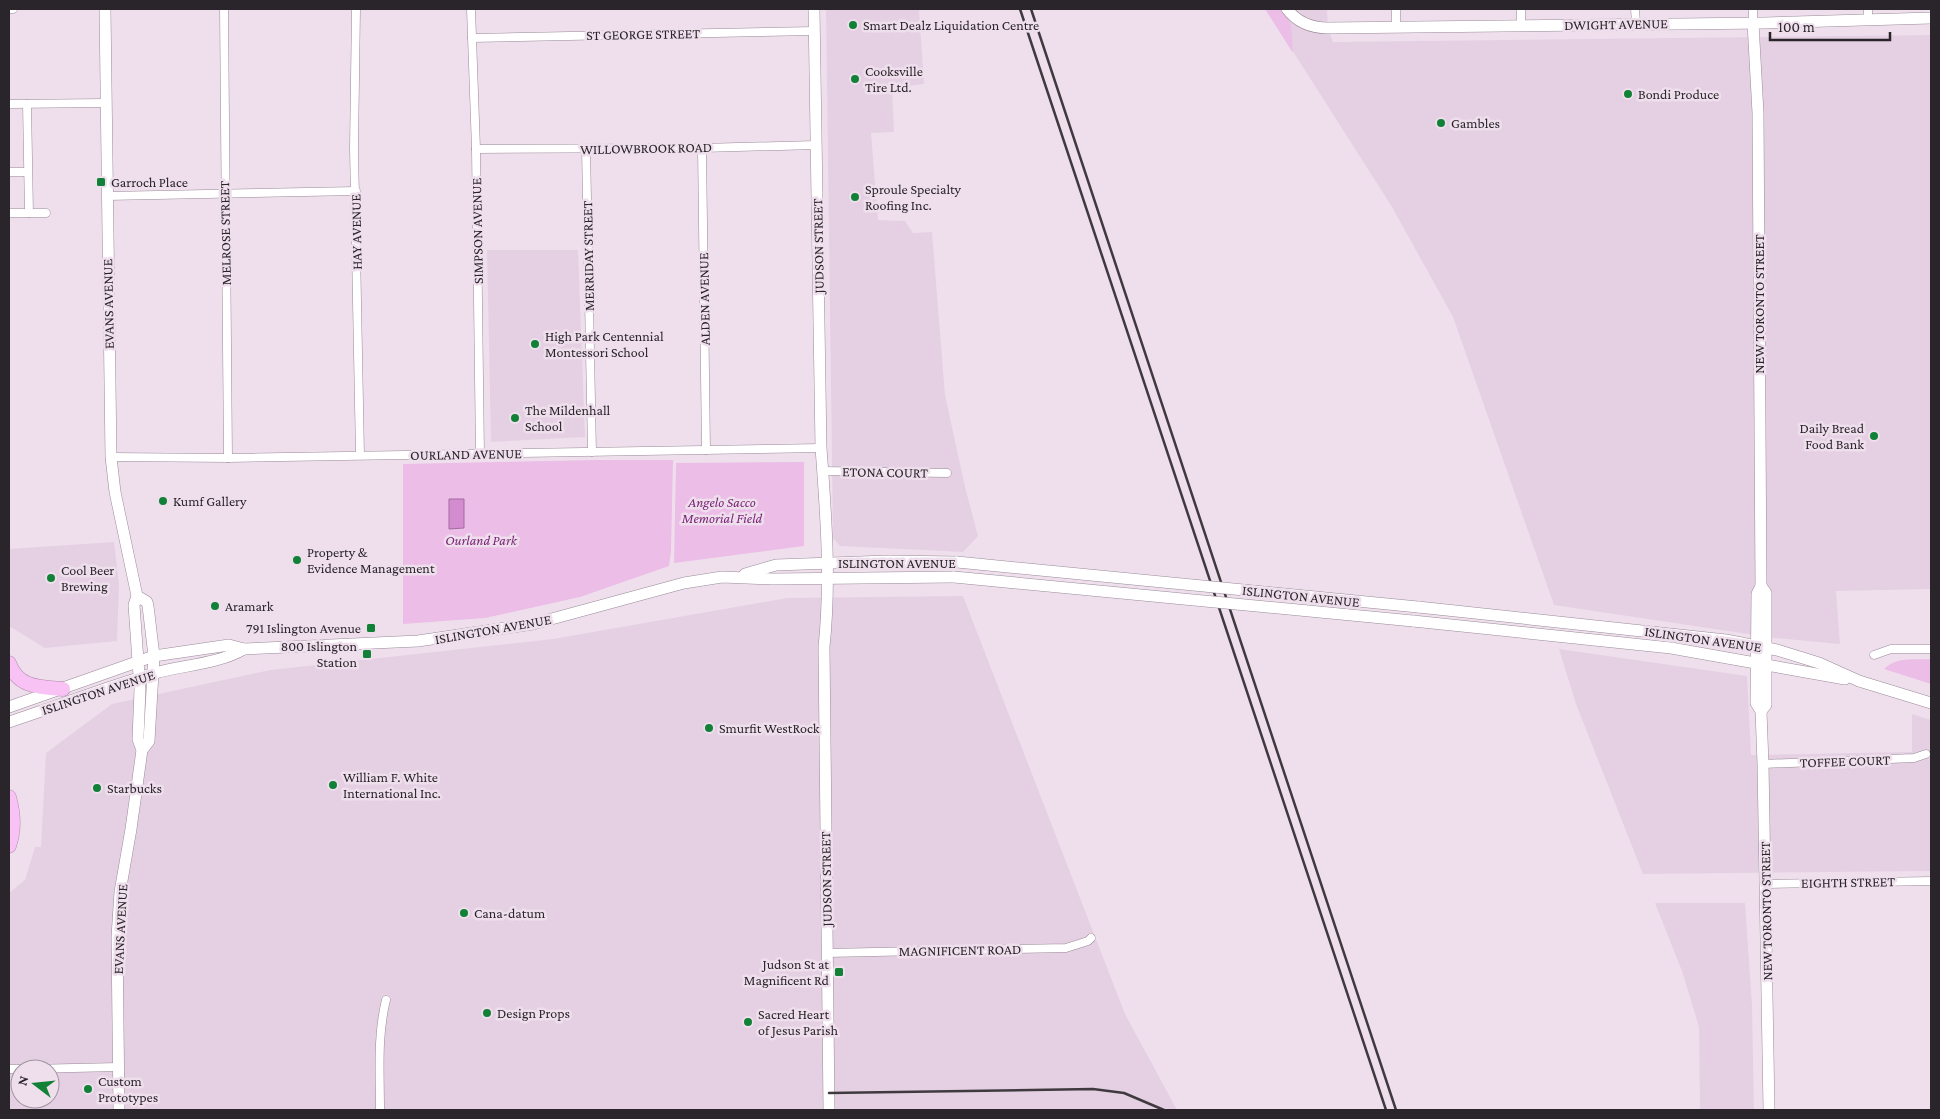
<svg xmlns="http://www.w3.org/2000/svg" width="1940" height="1119" viewBox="0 0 1940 1119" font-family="'Crimson Pro',serif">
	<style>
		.built { fill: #e4d0e2; fill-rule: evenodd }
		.green { fill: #ebbde7 }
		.water { fill: #d48cd0; stroke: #a16d9e }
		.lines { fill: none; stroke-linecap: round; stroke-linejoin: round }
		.street-casing { stroke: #998b98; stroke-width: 9 }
		.secondary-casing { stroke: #998b98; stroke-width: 12 }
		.highway-casing { stroke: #b08bad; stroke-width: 15 }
		.street { stroke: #fff; stroke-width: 8 }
		.secondary { stroke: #fff; stroke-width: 11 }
		.highway { stroke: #f8c2f4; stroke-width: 14 }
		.rail { stroke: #403a40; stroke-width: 2.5 }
		.secondary-bridge-casing { stroke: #998b98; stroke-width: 12; stroke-linecap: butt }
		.secondary-bridge { stroke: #fff; stroke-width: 11 }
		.poi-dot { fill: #128138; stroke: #efdfed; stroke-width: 2 }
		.labels { text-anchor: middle; stroke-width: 5; stroke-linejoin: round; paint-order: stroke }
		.street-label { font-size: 14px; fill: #2a252a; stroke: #efdfed }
		.poi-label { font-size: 14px; fill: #2a252a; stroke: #efdfed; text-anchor: start }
		.park-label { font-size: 14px; font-style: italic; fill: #792477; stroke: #efdfed }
	</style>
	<rect width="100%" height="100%" fill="#efdfed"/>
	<g class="built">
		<polygon points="826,9 919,9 924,84 892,88 894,132 871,133 878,220 905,221 913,233 932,232 945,395 965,487 978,536 963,552 840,546 833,538"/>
		<polygon points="1266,9 1327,9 1328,28 1333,42 1931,35 1931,589 1836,591 1840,644 1775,638 1554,605 1453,317 1392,207"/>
		<polygon points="487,250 578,250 585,437 491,442"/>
		<polygon points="114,542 119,585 117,641 45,648 9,626 9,549"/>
		<path d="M963 596 1125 1014 1177 1110H9V893L25 880 35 847H41L46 753 112 704 270 670 553 639 787 598ZM20 1069H50V1099H20Z"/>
		<polygon points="1559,649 1747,676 1751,755 1912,752 1912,714 1931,720 1931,871 1643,874 1576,704"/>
		<polygon points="1655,903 1745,903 1752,1005 1754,1110 1700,1110 1699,1027 1682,971"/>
	</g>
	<g class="green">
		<polygon points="1265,9 1280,9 1291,24 1293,53"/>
		<polygon points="596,460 673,460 671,551 669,566 580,597 485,618 403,624 403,464"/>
		<polygon points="804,462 804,546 674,563 676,463"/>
		<path d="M1931 659V684L1884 669C1897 656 1914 660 1931 659Z"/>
	</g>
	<polygon class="water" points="449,499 464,499 464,528 449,529"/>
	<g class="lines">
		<g class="street-casing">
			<g id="street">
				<polyline points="9,9 13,9"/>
				<polyline points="224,9 228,458"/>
				<polyline points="356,9 354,148 360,455"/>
				<polyline points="471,9 476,149 480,454"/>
				<polyline points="1396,9 1396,27"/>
				<polyline points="1635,9 1636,23"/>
				<polyline points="1753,9 1753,23"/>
				<polyline points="1868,9 1868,19"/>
				<polyline points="1521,25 1521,9"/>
				<polyline points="472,38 814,31"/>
				<polyline points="9,104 106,103"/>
				<polyline points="27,104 29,213"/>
				<polyline points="702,148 706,450"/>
				<polyline points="476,149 702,148 816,145"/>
				<polyline points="586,149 592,452"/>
				<polyline points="9,172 27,172"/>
				<polyline points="107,196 356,191"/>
				<polyline points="9,213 46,213"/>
				<polyline points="111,457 228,458 821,448"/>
				<polyline points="822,471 947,473"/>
				<polyline points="1874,655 1891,649 1931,649"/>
				<polyline points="1763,764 1914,758 1926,754"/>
				<polyline points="1765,884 1931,881"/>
				<polyline points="827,953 1066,948 1088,941 1091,938"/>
				<polyline points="9,1069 20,1069"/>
				<polyline points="29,1069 118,1067"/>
				<path d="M380 1110C380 1073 377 1036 386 1000"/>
			</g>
		</g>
		<g class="secondary-casing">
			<g id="secondary">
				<polyline points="105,9 111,457 115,492 137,596 134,605 140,689 138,739 142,750 131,829 120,892 117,937 119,1110"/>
				<path d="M814 9 821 448C826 514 831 581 824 647L829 1110"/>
				<path d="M1287 9C1297 22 1311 28 1328 28L1765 23 1931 18"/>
				<polyline points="1753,23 1758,113 1761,586 1757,594 1756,703 1761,711 1763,764 1769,1110"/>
				<polyline points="745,574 776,565 888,561 957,562"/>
				<polyline points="137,596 147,602 148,606 154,656 149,741 142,750"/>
				<polyline points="1418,607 1726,640 1777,650 1819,663 1859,681 1931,703"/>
				<polyline points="1413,621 1671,648 1845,679"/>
				<polyline points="9,707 154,656 229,645 244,649 418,641 533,624 684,583 722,577 773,579 954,577"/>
				<polyline points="1761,711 1766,705 1766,593 1761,586"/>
				<path d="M9 722C58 706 106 687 155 673 184 665 218 664 244 649"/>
			</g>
		</g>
		<g class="highway-casing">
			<g id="highway">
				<path d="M9 663C18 688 40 687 63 689"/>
				<path d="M9 797C14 814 15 829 9 846"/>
			</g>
		</g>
		<use href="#street" class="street"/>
		<use href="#secondary" class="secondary"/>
		<use href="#highway" class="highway"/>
		<g class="rail">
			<polyline points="1020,9 1386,1110"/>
			<polyline points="1031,9 1396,1110"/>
			<polyline points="829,1093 1093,1089 1124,1093 1164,1110"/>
		</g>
		<g class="secondary-bridge-casing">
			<g id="secondary-bridge">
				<polyline points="957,562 1418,607"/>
				<polyline points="954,577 1413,621"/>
			</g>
		</g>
		<use href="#secondary-bridge" class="secondary-bridge"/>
	</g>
	<g class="poi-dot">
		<circle cx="853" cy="25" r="5"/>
		<circle cx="855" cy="79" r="5"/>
		<circle cx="1628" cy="94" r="5"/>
		<circle cx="1441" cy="123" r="5"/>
		<rect x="96" y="177" width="10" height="10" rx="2.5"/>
		<circle cx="855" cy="197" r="5"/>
		<circle cx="535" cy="344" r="5"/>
		<circle cx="515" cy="418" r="5"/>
		<circle cx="1874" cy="436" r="5"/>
		<circle cx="163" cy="501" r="5"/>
		<circle cx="297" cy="560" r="5"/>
		<circle cx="51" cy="578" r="5"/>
		<circle cx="215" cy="606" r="5"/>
		<rect x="366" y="623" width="10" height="10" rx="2.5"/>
		<rect x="362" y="649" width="10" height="10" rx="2.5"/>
		<circle cx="709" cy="728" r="5"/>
		<circle cx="333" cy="785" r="5"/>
		<circle cx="97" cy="788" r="5"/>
		<circle cx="464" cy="913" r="5"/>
		<rect x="834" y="967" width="10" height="10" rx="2.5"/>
		<circle cx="487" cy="1013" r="5"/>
		<circle cx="748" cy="1022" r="5"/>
		<circle cx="88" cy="1089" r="5"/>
	</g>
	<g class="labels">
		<g class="street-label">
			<text transform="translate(1616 24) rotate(-1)" y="5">DWIGHT AVENUE</text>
			<text transform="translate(643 34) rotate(-1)" y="5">ST GEORGE STREET</text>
			<text transform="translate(646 148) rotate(-1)" y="5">WILLOWBROOK ROAD</text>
			<text transform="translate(477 231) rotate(-91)" y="5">SIMPSON AVENUE</text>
			<text transform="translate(356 232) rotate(-91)" y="5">HAY AVENUE</text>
			<text transform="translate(225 233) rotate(-91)" y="5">MELROSE STREET</text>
			<text transform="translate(818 246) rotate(-91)" y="5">JUDSON STREET</text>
			<text transform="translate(588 256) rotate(-91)" y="5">MERRIDAY STREET</text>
			<text transform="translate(704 299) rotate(-91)" y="5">ALDEN AVENUE</text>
			<text transform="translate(108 304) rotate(-91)" y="5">EVANS AVENUE</text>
			<text transform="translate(1759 304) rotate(-90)" y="5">NEW TORONTO STREET</text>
			<text transform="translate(466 454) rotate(-1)" y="5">OURLAND AVENUE</text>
			<text transform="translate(885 472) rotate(1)" y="5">ETONA COURT</text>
			<text x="897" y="568">ISLINGTON AVENUE</text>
			<text transform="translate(1301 596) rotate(6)" y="5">ISLINGTON AVENUE</text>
			<text transform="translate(493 629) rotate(-10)" y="5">ISLINGTON AVENUE</text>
			<text transform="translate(1703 639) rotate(8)" y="5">ISLINGTON AVENUE</text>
			<text transform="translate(98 692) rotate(-18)" y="5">ISLINGTON AVENUE</text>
			<text transform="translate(1845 761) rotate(-2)" y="5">TOFFEE COURT</text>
			<text transform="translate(826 879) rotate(-91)" y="5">JUDSON STREET</text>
			<text transform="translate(1848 882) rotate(-1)" y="5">EIGHTH STREET</text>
			<text transform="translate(1766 911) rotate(-91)" y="5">NEW TORONTO STREET</text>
			<text transform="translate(120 929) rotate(-87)" y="5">EVANS AVENUE</text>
			<text transform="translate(960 950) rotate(-1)" y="5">MAGNIFICENT ROAD</text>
		</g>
		<g class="poi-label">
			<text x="863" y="30">Smart Dealz Liquidation Centre</text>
			<text x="865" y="76">Cooksville<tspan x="865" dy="16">Tire Ltd.</tspan></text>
			<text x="1638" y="99">Bondi Produce</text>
			<text x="1451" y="128">Gambles</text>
			<text x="111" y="187">Garroch Place</text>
			<text x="865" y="194">Sproule Specialty<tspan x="865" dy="16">Roofing Inc.</tspan></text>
			<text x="545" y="341">High Park Centennial<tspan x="545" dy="16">Montessori School</tspan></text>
			<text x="525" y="415">The Mildenhall<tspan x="525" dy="16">School</tspan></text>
			<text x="1864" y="433" text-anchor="end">Daily Bread<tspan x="1864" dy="16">Food Bank</tspan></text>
			<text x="173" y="506">Kumf Gallery</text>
			<text x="307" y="557">Property &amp;<tspan x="307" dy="16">Evidence Management</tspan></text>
			<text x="61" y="575">Cool Beer<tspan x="61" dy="16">Brewing</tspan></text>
			<text x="225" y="611">Aramark</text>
			<text x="361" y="633" text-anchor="end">791 Islington Avenue</text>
			<text x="357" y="651" text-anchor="end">800 Islington<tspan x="357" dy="16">Station</tspan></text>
			<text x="719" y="733">Smurfit WestRock</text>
			<text x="343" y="782">William F. White<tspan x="343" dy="16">International Inc.</tspan></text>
			<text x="107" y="793">Starbucks</text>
			<text x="474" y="918">Cana-datum</text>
			<text x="829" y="969" text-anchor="end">Judson St at<tspan x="829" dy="16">Magnificent Rd</tspan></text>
			<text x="497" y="1018">Design Props</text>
			<text x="758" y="1019">Sacred Heart<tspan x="758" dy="16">of Jesus Parish</tspan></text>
			<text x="98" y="1086">Custom<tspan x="98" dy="16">Prototypes</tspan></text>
		</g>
		<g class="park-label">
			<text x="722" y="507">Angelo Sacco<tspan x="722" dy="16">Memorial Field</tspan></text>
			<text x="481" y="545">Ourland Park</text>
		</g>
	</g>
	<rect width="1940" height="1119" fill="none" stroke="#2a252a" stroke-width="20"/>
	<g transform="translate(35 1084) rotate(286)"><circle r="24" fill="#efdfed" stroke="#a0959f"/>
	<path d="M0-4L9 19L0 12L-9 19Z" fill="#128138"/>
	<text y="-8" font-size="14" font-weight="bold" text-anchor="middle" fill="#2a252a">N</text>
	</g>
	<path d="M1770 32v8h120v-8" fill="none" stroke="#2a252a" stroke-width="2.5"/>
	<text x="1778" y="32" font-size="15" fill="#2a252a" stroke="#efdfed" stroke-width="4" paint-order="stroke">100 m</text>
</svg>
